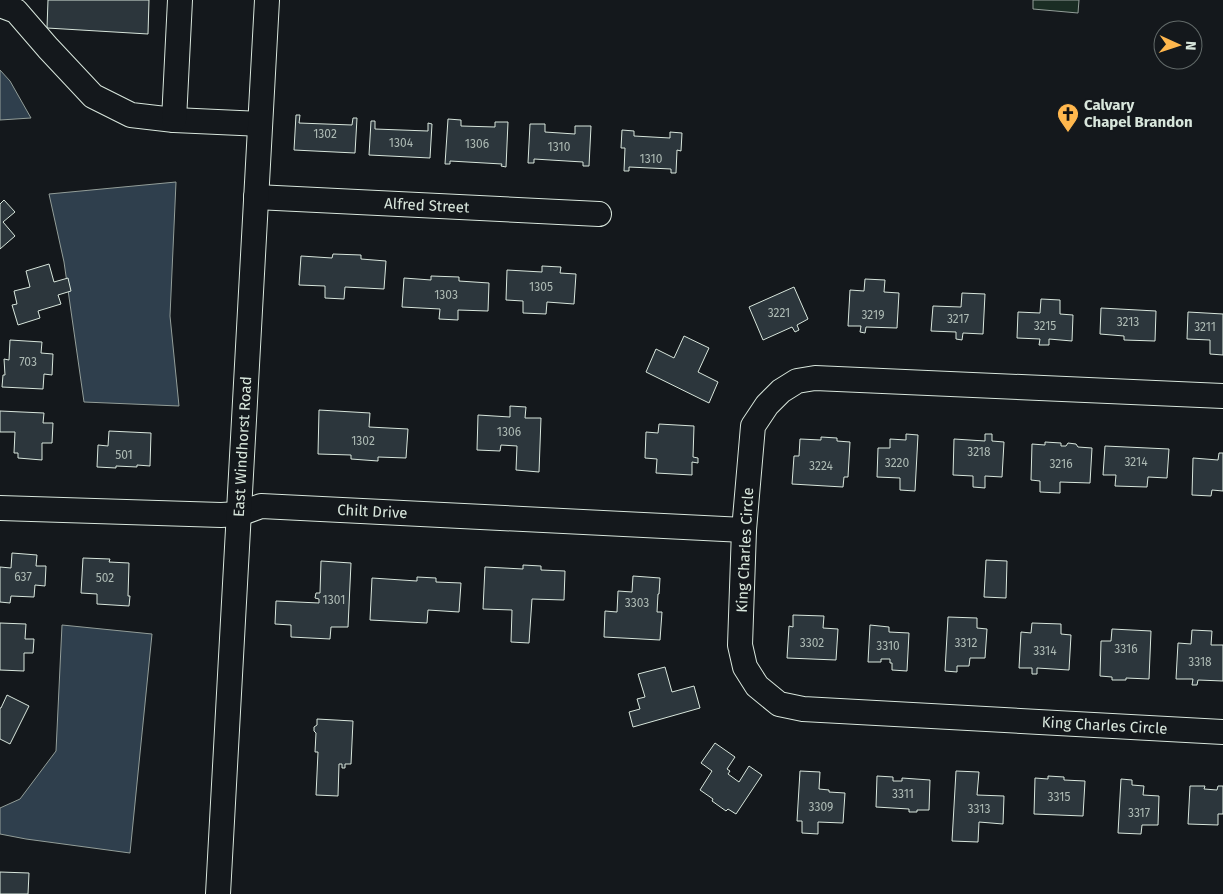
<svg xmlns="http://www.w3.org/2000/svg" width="1223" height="894" viewBox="0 0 1223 894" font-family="'Fira Sans',sans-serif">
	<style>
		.green { fill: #1a2d24; stroke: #939e99 }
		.water { fill: #2f3f4d; stroke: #939e99 }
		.building { fill: #2c363c; stroke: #d8e6dc }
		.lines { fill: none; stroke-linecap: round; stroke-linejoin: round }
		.minor-casing { stroke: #d8e6dc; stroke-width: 26 }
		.minor { stroke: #14181c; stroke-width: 24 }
		.labels { text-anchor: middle; stroke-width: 4; stroke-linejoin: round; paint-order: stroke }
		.number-label { font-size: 12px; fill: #adbab4 }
		.poi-label { font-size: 15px; font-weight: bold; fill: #d8e6dc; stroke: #14181c; text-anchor: start }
		.street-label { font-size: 15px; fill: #d8e6dc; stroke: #14181c }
	</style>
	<rect width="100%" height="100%" fill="#14181c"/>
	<polygon class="green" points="1033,0 1079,0 1078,13 1033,9"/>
	<g class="water">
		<polygon points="0,70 10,81 31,118 0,120"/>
		<polygon points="176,182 170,316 179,406 84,402 64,262 49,194"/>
		<polygon points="62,625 152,634 130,853 26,839 0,834 0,808 20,799 56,751"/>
	</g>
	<g class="building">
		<polygon points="48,0 149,0 148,34 47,28"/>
		<polygon points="296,115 300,115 299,123 352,125 353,118 357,118 355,153 294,150"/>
		<polygon points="448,119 461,120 461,126 495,127 495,122 508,122 506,167 501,166 502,164 450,161 450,164 445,164"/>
		<polygon points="371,121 375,121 375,129 428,131 428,123 432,124 430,158 369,155"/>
		<polygon points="530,124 545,124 545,132 575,134 575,126 591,126 589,166 583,166 583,162 534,159 534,163 528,163"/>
		<polygon points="622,130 634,131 634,136 670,138 670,132 682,133 681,151 677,150 676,173 671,173 671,169 629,167 629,171 624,171 625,148 621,148"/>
		<polygon points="4,200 15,212 3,222 15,236 0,249 0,204"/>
		<polygon points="333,254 361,255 361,259 386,261 384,289 345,287 344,299 325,298 325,286 299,285 301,256 332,258"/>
		<polygon points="49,264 54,282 68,278 71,291 58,295 61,304 38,311 40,318 18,325 12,305 17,304 14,291 30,287 26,271"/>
		<polygon points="542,266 561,267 560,273 576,274 574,304 547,302 546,314 523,313 523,301 506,300 507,270 542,272"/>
		<polygon points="431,276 459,277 459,281 489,283 488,311 458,310 458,320 439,319 440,309 402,307 404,278 431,280"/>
		<polygon points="865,279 885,280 884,292 899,293 897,328 866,327 865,333 860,332 861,326 848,326 850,290 864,291"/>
		<polygon points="794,287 808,319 797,325 799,330 795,332 792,327 763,340 749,307"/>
		<polygon points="962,293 985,294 983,334 963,333 962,340 956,339 956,332 931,331 933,306 961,307"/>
		<polygon points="1041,299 1060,300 1060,314 1073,315 1072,341 1049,339 1049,345 1039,345 1040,339 1017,338 1018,312 1040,313"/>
		<polygon points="1101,308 1156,311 1155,341 1124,340 1124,336 1100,334"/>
		<polygon points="1188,312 1223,314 1223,355 1210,354 1210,340 1187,339"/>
		<polygon points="684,336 709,348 698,372 718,382 709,403 646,372 656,349 674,358"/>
		<polygon points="10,340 42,342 41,353 53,354 52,375 44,374 43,389 2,387 3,375 5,375 4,359 9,360"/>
		<polygon points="510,406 526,407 525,418 541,418 539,472 516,470 517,446 501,445 500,451 477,450 478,415 510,417"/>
		<polygon points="319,410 370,413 369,427 408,429 406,458 378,457 378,461 351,459 351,455 318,454"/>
		<polygon points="0,411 44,413 43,423 53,423 52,443 42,443 42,460 18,458 18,453 14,453 15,432 0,432"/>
		<polygon points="659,424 694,426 693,457 698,458 698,463 692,462 692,475 656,473 657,459 645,458 646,432 658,433"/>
		<polygon points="109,431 151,433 150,466 137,465 137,467 116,466 116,468 97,467 98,445 108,446"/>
		<polygon points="906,434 918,435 915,491 900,490 900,478 877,477 878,448 890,448 890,439 906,440"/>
		<polygon points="985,434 992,434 992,441 1004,442 1002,477 985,476 985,488 973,487 973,476 953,475 954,439 985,441"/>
		<polygon points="821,437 837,438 837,441 850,442 848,477 844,477 843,487 792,484 794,456 799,456 800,439 821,440"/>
		<polygon points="1045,442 1061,443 1061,446 1066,446 1068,443 1076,444 1078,447 1092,448 1090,483 1060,482 1060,493 1040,492 1040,481 1031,480 1032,444 1045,445"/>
		<polygon points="1105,446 1169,449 1167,478 1148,477 1147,487 1115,486 1116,475 1103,475"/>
		<polygon points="1219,453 1223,453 1223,491 1212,490 1211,496 1192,495 1193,458 1218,460"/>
		<polygon points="12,553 37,555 36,566 46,566 45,586 35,585 34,597 11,596 10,603 0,602 0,567 11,568"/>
		<polygon points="83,558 110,559 109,562 129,563 128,596 130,596 129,606 97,604 97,594 81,593"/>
		<polygon points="986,560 1007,561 1006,598 984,597"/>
		<polygon points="321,561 351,563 348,627 331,627 330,639 291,637 291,625 275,624 276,601 319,603 319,599 315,598 316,593 320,593"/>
		<polygon points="523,565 541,566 541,570 565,571 564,600 532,599 529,643 511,642 512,610 483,609 485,567 523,569"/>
		<polygon points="633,576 660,578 659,594 658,594 657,612 662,612 660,640 604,637 605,611 617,612 618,591 632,592"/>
		<polygon points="417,577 436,578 436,582 461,583 459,612 428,610 427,623 370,620 372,578 417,581"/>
		<polygon points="793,615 824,616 823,628 838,629 836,660 787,658 789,626 793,627"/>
		<polygon points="948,617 977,618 977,628 987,629 985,658 970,658 969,666 957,666 957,672 945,671"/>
		<polygon points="0,623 26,624 25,639 34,639 33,653 24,653 24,671 0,670"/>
		<polygon points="1032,623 1061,624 1061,634 1071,635 1069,670 1037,668 1037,674 1032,674 1032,668 1019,668 1021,632 1031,633"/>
		<polygon points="870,625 889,627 889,632 909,633 907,671 892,670 892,663 890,663 890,659 881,659 881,662 868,662"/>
		<polygon points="1112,629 1151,631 1149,679 1126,678 1126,680 1112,680 1112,677 1100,676 1101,641 1111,641"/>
		<polygon points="1192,630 1212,631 1211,645 1223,645 1223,681 1198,680 1197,685 1192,685 1193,679 1176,679 1178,643 1191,644"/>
		<polygon points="665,667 672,692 694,686 700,708 633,727 629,712 640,709 637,699 645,697 638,674"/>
		<polygon points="7,695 29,706 10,744 0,739 0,708 1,708"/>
		<polygon points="317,719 353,721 351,764 345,764 345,768 342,768 342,764 339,764 338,796 316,795 318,752 315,752 316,733 314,731 314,727 317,725"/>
		<polygon points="715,743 735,757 727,769 730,771 728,774 739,782 749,766 762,775 736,814 728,809 726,811 712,801 713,799 700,790 712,771 701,763"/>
		<polygon points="800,771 820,772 819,789 829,790 829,792 845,793 843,823 818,822 818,834 802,833 802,821 797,821"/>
		<polygon points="956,771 979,772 977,795 1004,796 1003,824 979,822 978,842 952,841"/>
		<polygon points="877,776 893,777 893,781 902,781 902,778 930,780 929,810 917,810 917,812 909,812 909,809 876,807"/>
		<polygon points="1048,776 1064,777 1064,780 1085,781 1083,816 1034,814 1035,778 1048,779"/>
		<polygon points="1121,779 1132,780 1132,785 1144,786 1143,795 1159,796 1158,825 1142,825 1141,834 1118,833"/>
		<polygon points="1190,786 1205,786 1204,789 1217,790 1218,786 1223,786 1223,814 1218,814 1218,825 1188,824"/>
		<polygon points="0,872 29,873 28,894 0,894"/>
	</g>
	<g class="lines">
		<g class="minor-casing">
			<g id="minor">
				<polyline points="0,5 16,11 48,48 93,96 131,115 174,120 260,124"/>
				<polyline points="174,120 180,0"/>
				<path id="s1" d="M256 197 599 214"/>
				<path id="s2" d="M1223 396 815 378 797 381 781 391 767 405 753 426 744 530 740 645 745 667 757 686 779 704 803 709 1223 732"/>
				<path id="s3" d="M0 508 221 515 239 514 261 506 744 530"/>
				<path id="s4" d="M218 894 267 0"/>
			</g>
		</g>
		<use href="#minor" class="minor"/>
	</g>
	<defs>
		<g id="church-pin" transform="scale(1.125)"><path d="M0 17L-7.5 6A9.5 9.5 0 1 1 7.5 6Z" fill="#ffb74d" stroke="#14181c"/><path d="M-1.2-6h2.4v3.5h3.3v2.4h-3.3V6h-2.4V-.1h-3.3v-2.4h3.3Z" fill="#111"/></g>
	</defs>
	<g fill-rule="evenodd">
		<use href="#church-pin" x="1068" y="114"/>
	</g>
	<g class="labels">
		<g class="number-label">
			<text x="325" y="138">1302</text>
			<text x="401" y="147">1304</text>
			<text x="477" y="148">1306</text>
			<text x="559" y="151">1310</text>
			<text x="651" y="163">1310</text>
			<text x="541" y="291">1305</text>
			<text x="446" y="299">1303</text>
			<text x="779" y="317">3221</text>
			<text x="873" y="319">3219</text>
			<text x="958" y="323">3217</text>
			<text x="1128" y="326">3213</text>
			<text x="1045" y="330">3215</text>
			<text x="1205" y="331">3211</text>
			<text x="28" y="366">703</text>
			<text x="509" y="436">1306</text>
			<text x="363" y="445">1302</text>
			<text x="979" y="456">3218</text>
			<text x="124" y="459">501</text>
			<text x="1136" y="466">3214</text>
			<text x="897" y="467">3220</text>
			<text x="1061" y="468">3216</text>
			<text x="821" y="470">3224</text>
			<text x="23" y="581">637</text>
			<text x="105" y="582">502</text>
			<text x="334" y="604">1301</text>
			<text x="637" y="607">3303</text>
			<text x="812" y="647">3302</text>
			<text x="966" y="647">3312</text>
			<text x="888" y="650">3310</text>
			<text x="1126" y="653">3316</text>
			<text x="1045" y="655">3314</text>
			<text x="1200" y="666">3318</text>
			<text x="903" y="798">3311</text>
			<text x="1059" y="801">3315</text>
			<text x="821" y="811">3309</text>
			<text x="979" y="813">3313</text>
			<text x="1139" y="817">3317</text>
		</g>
		<g class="poi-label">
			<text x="1084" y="110">Calvary<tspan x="1084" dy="17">Chapel Brandon</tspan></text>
		</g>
		<g class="street-label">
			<text dy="5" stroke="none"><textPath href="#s1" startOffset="171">Alfred Street</textPath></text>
			<text dy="5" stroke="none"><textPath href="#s4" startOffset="448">East Windhorst Road</textPath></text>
			<text dy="5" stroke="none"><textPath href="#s3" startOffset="374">Chilt Drive</textPath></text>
			<text transform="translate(745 550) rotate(-87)" y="5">King Charles Circle</text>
			<text dy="5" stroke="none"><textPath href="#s2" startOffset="1110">King Charles Circle</textPath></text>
		</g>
	</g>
	<g transform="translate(1178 45) rotate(93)"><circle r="24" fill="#14181c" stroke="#626a69"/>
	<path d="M0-4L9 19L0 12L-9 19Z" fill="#ffb74d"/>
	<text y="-8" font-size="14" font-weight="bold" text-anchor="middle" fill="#d8e6dc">N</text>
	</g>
</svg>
